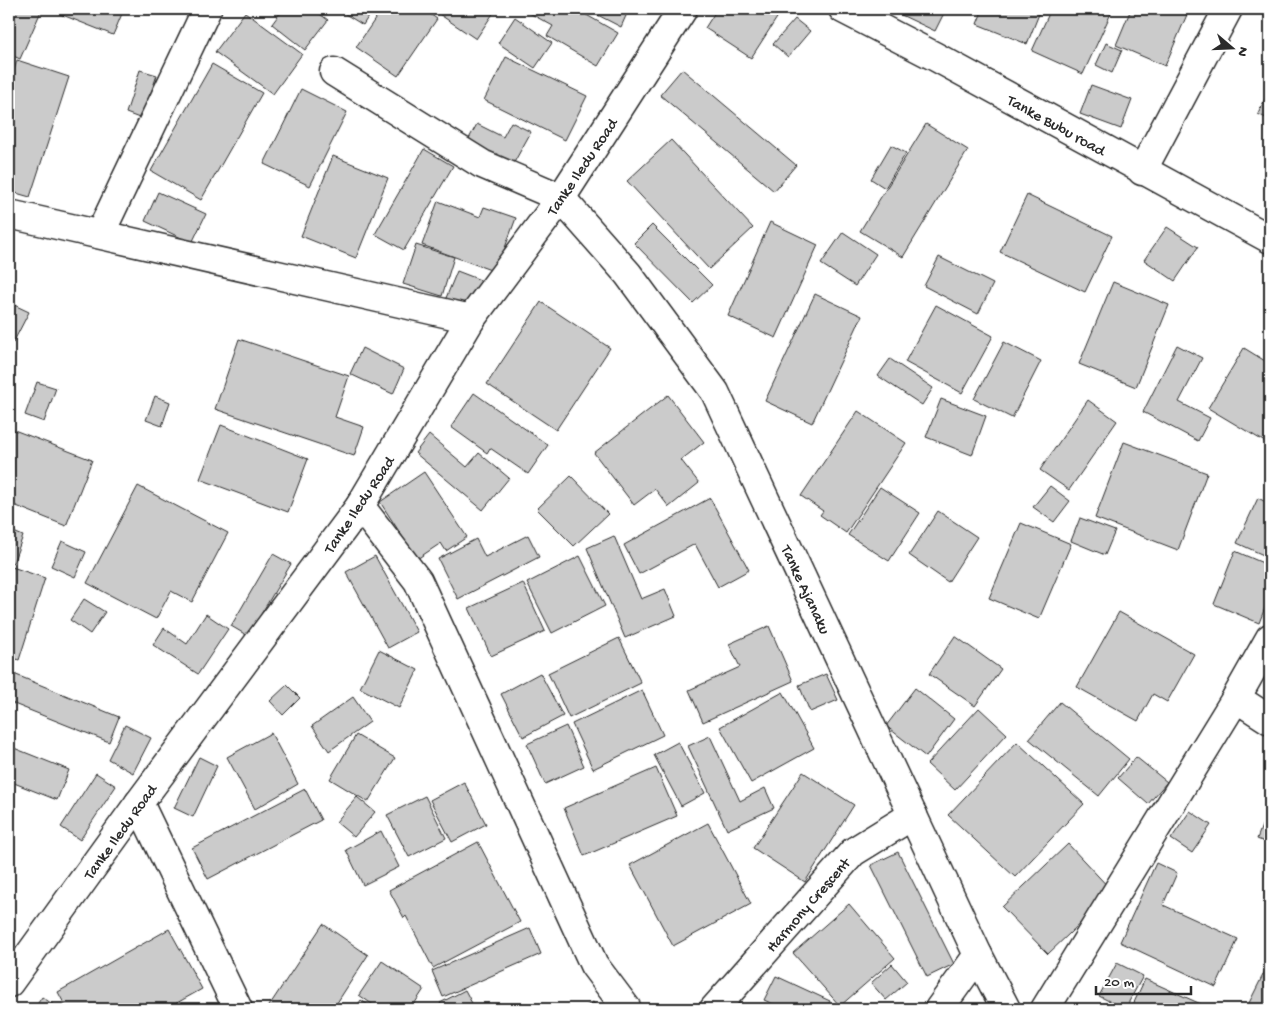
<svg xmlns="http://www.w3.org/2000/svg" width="1279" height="1018" viewBox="0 0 1279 1018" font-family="'Gochi Hand',sans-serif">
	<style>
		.building { fill: #cbcbcb; stroke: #2b2b2b }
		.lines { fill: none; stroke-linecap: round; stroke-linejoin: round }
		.minor-casing { stroke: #2b2b2b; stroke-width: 31 }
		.minor { stroke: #fff; stroke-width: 28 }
		.labels { text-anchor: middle; stroke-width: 4; stroke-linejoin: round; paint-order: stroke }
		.street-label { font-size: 16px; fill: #2b2b2b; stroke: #fff }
	</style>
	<rect width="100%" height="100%" fill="#fff"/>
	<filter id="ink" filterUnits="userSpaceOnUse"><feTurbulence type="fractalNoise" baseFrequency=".02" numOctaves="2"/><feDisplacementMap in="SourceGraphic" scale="10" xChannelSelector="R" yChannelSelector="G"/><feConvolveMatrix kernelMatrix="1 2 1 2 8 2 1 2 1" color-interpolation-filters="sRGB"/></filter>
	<g filter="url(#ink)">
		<g class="building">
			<polygon points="10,9 42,9 20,59 9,54"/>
			<polygon points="62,9 124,9 113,35 60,14"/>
			<polygon points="283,9 313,9 328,20 305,50 272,24"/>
			<polygon points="337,9 373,9 363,25"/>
			<polygon points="382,9 423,9 437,19 398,76 356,47"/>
			<polygon points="442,9 496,9 476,39 439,14"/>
			<polygon points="522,9 576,9 618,33 598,66 547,36 553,26"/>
			<polygon points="586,9 629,9 621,27"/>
			<polygon points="717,9 780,9 782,10 751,58 705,28"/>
			<polygon points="899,9 946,9 935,31 897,13"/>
			<polygon points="983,9 1041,9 1027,44 977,24"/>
			<polygon points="1051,9 1113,9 1083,74 1032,51"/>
			<polygon points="1131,9 1189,10 1165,66 1116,45"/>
			<polygon points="245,12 302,54 273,94 215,52"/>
			<polygon points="515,17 552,43 535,68 498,43"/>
			<polygon points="795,19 810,31 788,57 773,44"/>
			<polygon points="1106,43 1122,50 1112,73 1096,65"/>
			<polygon points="506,57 587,96 565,140 484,100"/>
			<polygon points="17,60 69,77 30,197 9,191 9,87"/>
			<polygon points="212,64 262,93 201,200 151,171"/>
			<polygon points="682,69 796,165 774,191 660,95"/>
			<polygon points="140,70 157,75 142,119 126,113"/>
			<polygon points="1091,85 1132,100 1121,129 1080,114"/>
			<polygon points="1270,88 1270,120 1258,114"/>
			<polygon points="301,89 347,112 310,186 264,164"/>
			<polygon points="511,122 531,132 511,168 466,144 477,124 503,137"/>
			<polygon points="926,124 968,150 903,257 860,231"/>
			<polygon points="671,140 753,228 709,269 627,181"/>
			<polygon points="891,145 906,153 885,188 871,179"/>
			<polygon points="424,149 453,166 404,250 375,234"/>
			<polygon points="333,156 388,178 356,258 301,236"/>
			<polygon points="158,192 206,214 192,243 145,221"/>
			<polygon points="1027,195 1112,236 1085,292 1000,252"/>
			<polygon points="438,201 480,217 484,207 516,218 496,272 422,245"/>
			<polygon points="770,222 818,245 776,338 728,316"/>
			<polygon points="652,225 712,285 693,303 634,243"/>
			<polygon points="1167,227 1198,247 1175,281 1144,260"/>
			<polygon points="843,232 876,254 855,286 821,264"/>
			<polygon points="416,245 454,257 442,296 403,284"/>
			<polygon points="939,257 993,284 978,314 924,286"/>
			<polygon points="457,271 483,281 473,308 446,298"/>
			<polygon points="1113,282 1169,305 1136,387 1079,364"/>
			<polygon points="815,294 862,316 812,423 765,401"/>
			<polygon points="541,302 610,348 556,430 487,384"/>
			<polygon points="10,303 29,312 13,343 9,341"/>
			<polygon points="936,305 993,336 962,393 905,362"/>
			<polygon points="239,339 349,376 335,417 364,427 354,456 215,409"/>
			<polygon points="1004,342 1041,361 1012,418 974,399"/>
			<polygon points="1177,345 1202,358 1179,402 1210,418 1198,441 1143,412"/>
			<polygon points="362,348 404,369 393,394 350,374"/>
			<polygon points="1244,348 1270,364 1270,445 1208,408"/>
			<polygon points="890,359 933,388 922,405 878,376"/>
			<polygon points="37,382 56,388 44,422 25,415"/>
			<polygon points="474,393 548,445 528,474 490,448 487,453 451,427"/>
			<polygon points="668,395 704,442 681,460 699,483 669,507 655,489 634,505 594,453"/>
			<polygon points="155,396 170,402 162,426 146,420"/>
			<polygon points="941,399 986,416 972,455 926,437"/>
			<polygon points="1088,400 1117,421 1069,490 1040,470"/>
			<polygon points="858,411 906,443 846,533 820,515 823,511 801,496"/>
			<polygon points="221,425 308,459 288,512 200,479"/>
			<polygon points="9,428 92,460 66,526 9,503"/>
			<polygon points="429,435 467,467 479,453 509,478 483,510 415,453"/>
			<polygon points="1124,442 1207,473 1178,550 1095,518"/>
			<polygon points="424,472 467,537 446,551 441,543 417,559 380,502"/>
			<polygon points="571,476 608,514 574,546 537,509"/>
			<polygon points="138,486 228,533 192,602 171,591 156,619 87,583"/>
			<polygon points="1050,486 1070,501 1054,522 1033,507"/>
			<polygon points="880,487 920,513 889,561 848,535"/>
			<polygon points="710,498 749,570 718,587 695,544 639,574 624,545"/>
			<polygon points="1258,498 1270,504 1270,558 1237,543"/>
			<polygon points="938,511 977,537 948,582 909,555"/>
			<polygon points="1080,518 1115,531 1105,555 1071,541"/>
			<polygon points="1021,523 1071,544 1039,619 989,598"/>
			<polygon points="9,530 23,536 13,563 9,561"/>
			<polygon points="528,535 539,557 458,599 438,559 476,539 485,557"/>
			<polygon points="614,536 641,599 665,589 676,616 625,638 587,548"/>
			<polygon points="62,541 86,552 75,577 51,566"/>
			<polygon points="1235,551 1270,566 1270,595 1259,623 1214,604"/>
			<polygon points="273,554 291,564 248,636 231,626"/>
			<polygon points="375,556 417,632 388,648 346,572"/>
			<polygon points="580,556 605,606 552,633 527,583"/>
			<polygon points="9,566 45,578 19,660 9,656"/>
			<polygon points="523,583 545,631 491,656 469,608"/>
			<polygon points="84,599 105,612 90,634 70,620"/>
			<polygon points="1119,612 1194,654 1167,702 1153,694 1138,721 1077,687"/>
			<polygon points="206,614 228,629 198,674 153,645 164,628 187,644"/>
			<polygon points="769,626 793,681 703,722 689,690 740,667 729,644"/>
			<polygon points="955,636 1001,669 975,706 929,674"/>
			<polygon points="619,638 641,683 569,718 548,673"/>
			<polygon points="379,650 418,670 399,708 360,688"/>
			<polygon points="9,672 119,717 109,742 9,702"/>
			<polygon points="540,673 563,716 523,737 501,694"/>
			<polygon points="826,674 838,700 810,712 799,685"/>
			<polygon points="287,685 300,698 283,715 270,701"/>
			<polygon points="915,688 954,719 926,757 886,726"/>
			<polygon points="642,690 663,735 593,769 572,724"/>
			<polygon points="783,692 814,748 751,783 720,727"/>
			<polygon points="353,697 370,722 329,751 312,726"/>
			<polygon points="1060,702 1129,759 1099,796 1029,739"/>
			<polygon points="979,708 1007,734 955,790 927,764"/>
			<polygon points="125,725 151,738 133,773 108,759"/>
			<polygon points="566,726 584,766 545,784 527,744"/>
			<polygon points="271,733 298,784 255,809 227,757"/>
			<polygon points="356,735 395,758 368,802 330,779"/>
			<polygon points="710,736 740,801 765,788 774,808 727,830 688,746"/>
			<polygon points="678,742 705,793 681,806 654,755"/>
			<polygon points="1017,742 1084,804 1015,877 948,815"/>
			<polygon points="9,746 69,770 57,800 9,781"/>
			<polygon points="199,757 217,766 193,817 174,808"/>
			<polygon points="1136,757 1167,782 1148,804 1118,778"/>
			<polygon points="656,768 677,816 584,856 564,808"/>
			<polygon points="803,772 854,805 805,882 753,848"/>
			<polygon points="96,773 116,786 80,840 61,827"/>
			<polygon points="464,782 486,824 452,842 430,800"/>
			<polygon points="305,789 321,820 208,879 192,848"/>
			<polygon points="425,796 446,838 409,857 387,815"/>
			<polygon points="357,797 375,812 354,837 336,822"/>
			<polygon points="1270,804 1270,844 1257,839"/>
			<polygon points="1190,811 1211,825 1192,853 1171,839"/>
			<polygon points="708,823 751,904 673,946 630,865"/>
			<polygon points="381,831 399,867 363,885 346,850"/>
			<polygon points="478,842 520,922 433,968 406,916 404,918 389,890"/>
			<polygon points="1068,844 1113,892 1048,954 1002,907"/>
			<polygon points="898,852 954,964 927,977 871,865"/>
			<polygon points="1156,863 1177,873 1163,905 1238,939 1216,987 1120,942"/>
			<polygon points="849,904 895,958 840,1006 793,953"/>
			<polygon points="323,924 368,955 333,1009 267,1009"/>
			<polygon points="530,928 541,954 443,997 432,971"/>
			<polygon points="169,929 202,989 166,1009 67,1009 58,992"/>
			<polygon points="382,961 424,989 411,1009 379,1009 359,995"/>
			<polygon points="1117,963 1143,976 1125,1009 1099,996"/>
			<polygon points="892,964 907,982 886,1000 871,983"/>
			<polygon points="1267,967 1270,969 1270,1009 1246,1009"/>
			<polygon points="776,976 830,1001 826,1009 784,1009 764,1000"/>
			<polygon points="1145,979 1203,1005 1201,1009 1131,1009"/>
			<polygon points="465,990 475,1009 443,1009 440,1003"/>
			<polygon points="42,997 60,1009 34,1009"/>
			<polygon points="361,1000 374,1009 355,1009"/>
			<polygon points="593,1002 598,1009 582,1009"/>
		</g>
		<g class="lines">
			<g class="minor-casing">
				<g id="minor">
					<polyline points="843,9 934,56 1270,239"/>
					<polyline points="334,72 482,164 561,198 628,274 715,392 978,955 1006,1009"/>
					<polyline points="1142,171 1228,9"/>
					<polyline points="9,214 471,319"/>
					<polyline points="100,234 207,9"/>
					<polyline points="360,506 418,581 594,965 627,1009"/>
					<polyline points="1236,698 1270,720"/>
					<polyline points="139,803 238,1009"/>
					<polyline points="9,983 139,803 360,506 471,319 561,198 683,9"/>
					<polyline points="714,1009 853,852 913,815"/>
					<polyline points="939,1009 978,955"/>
					<polyline points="1045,1009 1236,698 1270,638"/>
				</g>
			</g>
			<use href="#minor" class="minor"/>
		</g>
	</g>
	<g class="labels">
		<g class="street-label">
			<text transform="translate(1057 124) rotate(29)" y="6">Tanke Bubu road</text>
			<text transform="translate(581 166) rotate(-56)" y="6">Tanke Iledu Road</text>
			<text transform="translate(358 504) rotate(-56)" y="6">Tanke Iledu Road</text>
			<text transform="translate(807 589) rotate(65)" y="6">Tanke Ajanaku</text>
			<text transform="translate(119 831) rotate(-54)" y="6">Tanke Iledu Road</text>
			<text transform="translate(807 904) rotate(-49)" y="6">Harmony Crescent</text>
		</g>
	</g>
	<rect width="1279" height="1018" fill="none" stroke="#fff" stroke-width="30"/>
	<rect x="15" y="15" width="1249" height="988" fill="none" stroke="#2b2b2b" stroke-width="2" filter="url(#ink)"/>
	<g transform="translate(1232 48) rotate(109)" stroke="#ffffff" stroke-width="4" paint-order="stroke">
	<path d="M0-4L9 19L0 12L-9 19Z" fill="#2b2b2b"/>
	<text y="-8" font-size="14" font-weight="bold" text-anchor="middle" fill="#2b2b2b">N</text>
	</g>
	<path d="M1096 986v8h95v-8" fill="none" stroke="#2b2b2b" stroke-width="2.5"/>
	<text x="1104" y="986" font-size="15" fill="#2b2b2b" stroke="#ffffff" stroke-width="4" paint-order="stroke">20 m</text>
</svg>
